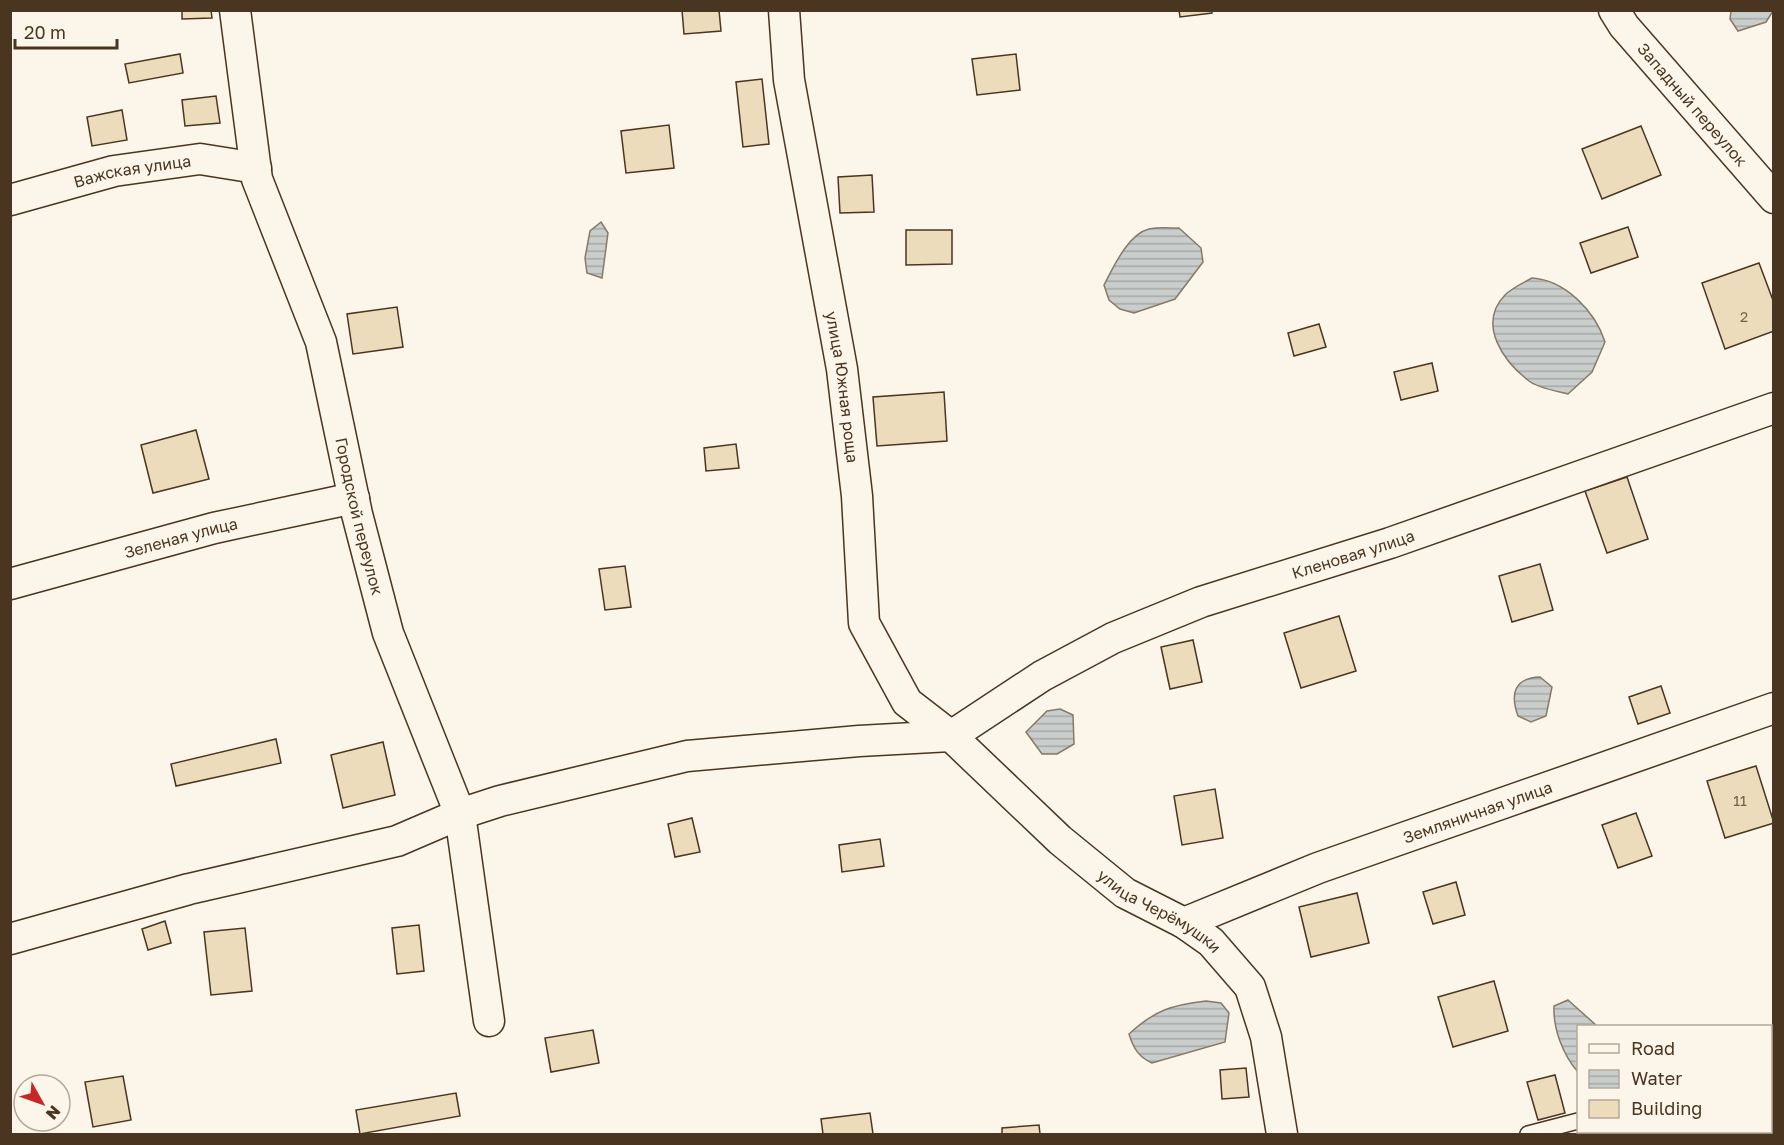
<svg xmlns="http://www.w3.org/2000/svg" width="1784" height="1145" viewBox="0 0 1784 1145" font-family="'Golos Text',sans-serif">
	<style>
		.water { fill: url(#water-rules); stroke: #887966; stroke-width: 1.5 }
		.building { fill: #ecdcbc; stroke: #4a3520; stroke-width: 1.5 }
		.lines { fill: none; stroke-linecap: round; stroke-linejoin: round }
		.lane-casing { stroke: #4a3520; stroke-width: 18 }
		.street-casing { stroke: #4a3520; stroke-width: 33 }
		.lane { stroke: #fbf6e9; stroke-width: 15 }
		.street { stroke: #fbf6e9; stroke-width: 30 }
		.labels { text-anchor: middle; stroke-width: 4.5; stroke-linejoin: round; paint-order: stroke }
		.number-label { font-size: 14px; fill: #725f47 }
		.street-label { font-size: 16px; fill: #4a3520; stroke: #fbf6e9 }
	</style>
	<defs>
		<pattern id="water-rules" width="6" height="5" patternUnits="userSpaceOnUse" patternTransform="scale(1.5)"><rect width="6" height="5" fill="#c9cecd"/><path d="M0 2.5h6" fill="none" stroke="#a5a8a6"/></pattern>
	</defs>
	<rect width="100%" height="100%" fill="#fbf6e9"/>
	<g class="water">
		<polygon points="1731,11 1731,10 1773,11 1766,22 1738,31 1730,19"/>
		<polygon points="601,222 608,233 602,278 587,273 585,258 590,231"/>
		<path d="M1179 228 1201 248 1203 262 1175 299 1134 313 1120 309 1109 300 1104 285C1113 268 1128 234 1149 229 1158 227 1169 228 1179 228Z"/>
		<path d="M1532 278C1565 280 1595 311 1605 342L1592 372 1568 394C1556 391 1538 388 1529 381 1503 361 1477 324 1505 295 1512 288 1523 283 1532 278Z"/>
		<path d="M1540 677 1552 687 1546 716 1531 722 1518 716C1510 694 1514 678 1540 677Z"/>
		<polygon points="1060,709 1073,715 1074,744 1057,754 1042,754 1026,732 1047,711"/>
		<path d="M1568 1000 1597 1026H1578V1072C1563 1055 1553 1029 1554 1006Z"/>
		<path d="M1206 1001 1221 1003 1229 1013 1225 1042 1152 1063C1138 1057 1133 1047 1129 1034 1155 1010 1172 1005 1206 1001Z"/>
	</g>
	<g class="building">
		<polygon points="182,10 211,10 212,18 182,19"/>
		<polygon points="682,10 719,10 721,31 684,34"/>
		<polygon points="1179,10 1212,10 1212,13 1180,17"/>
		<polygon points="180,54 183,73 129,83 125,64"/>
		<polygon points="1016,54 1020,90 977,95 972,59"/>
		<polygon points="762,79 769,144 743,147 736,82"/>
		<polygon points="216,96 220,123 185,126 182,100"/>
		<polygon points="122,110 127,140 92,146 87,117"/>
		<polygon points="669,125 674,168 626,173 621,131"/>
		<polygon points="1641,126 1661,175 1602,199 1582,149"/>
		<polygon points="872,175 874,212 840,213 838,177"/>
		<polygon points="1628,227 1638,257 1591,273 1580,243"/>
		<polygon points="906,230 952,230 952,264 906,265"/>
		<polygon points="1759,263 1774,303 1774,331 1725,349 1702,283"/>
		<polygon points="397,307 403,347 353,354 347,314"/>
		<polygon points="1319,324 1326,347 1294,356 1288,333"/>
		<polygon points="1432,363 1438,391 1401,400 1394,372"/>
		<polygon points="944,392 947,441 877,446 873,397"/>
		<polygon points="196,430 209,479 153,493 141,445"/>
		<polygon points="736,444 739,468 706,471 704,448"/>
		<polygon points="1627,477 1648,539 1607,553 1585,491"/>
		<polygon points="1540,564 1553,610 1512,622 1499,576"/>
		<polygon points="625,566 631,607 605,610 599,569"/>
		<polygon points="1339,616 1356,671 1301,688 1284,633"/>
		<polygon points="1193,640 1202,682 1170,689 1161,647"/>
		<polygon points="1661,686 1670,713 1638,724 1629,697"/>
		<polygon points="276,739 281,763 176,786 171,764"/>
		<polygon points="383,742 395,795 343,808 331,755"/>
		<polygon points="1756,766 1774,823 1725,838 1707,781"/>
		<polygon points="1215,789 1223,838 1182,845 1174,796"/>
		<polygon points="1636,813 1652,856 1618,868 1602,825"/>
		<polygon points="692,818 700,852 675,857 668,824"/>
		<polygon points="880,839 884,866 842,872 839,845"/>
		<polygon points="1456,882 1465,915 1433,924 1423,892"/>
		<polygon points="1357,893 1369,943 1311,957 1299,907"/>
		<polygon points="165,921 171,943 148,950 142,929"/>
		<polygon points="419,925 424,971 397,974 392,928"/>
		<polygon points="245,928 252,991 211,995 204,932"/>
		<polygon points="1494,981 1508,1031 1453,1047 1438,997"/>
		<polygon points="593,1030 599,1063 551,1072 545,1038"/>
		<polygon points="1246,1068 1249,1097 1222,1099 1220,1070"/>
		<polygon points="1555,1075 1565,1113 1538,1120 1527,1082"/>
		<polygon points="123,1076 131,1120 93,1127 85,1082"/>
		<polygon points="456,1093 460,1116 360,1134 356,1110"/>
		<polygon points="870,1113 873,1134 823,1134 821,1119"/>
		<polygon points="1039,1125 1040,1134 1002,1134 1002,1128"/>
	</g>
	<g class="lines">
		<g class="lane-casing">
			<g id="lane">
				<polyline points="1770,1070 1774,1070"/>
				<polyline points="1528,1134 1578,1121"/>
			</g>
		</g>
		<g class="street-casing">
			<g id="street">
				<path id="s1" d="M235 10 257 179 321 342 357 514 388 633 460 814 489 1021"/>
				<path id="s2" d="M784 10 789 80 842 369 857 496 864 623 907 702 951 736 1060 840 1125 893 1184 923 1211 942 1250 987 1266 1037 1282 1134"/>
				<path id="s3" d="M1614 10 1624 26 1774 198"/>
				<path id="s4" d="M10 200 114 171 200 159 256 168"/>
				<path id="s5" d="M10 584 214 528 354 498"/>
				<path id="s6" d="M951 736 1042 676 1113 638 1201 602 1390 543 1774 408"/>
				<path id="s7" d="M1184 923 1318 868 1774 708"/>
				<polyline points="10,939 189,889 397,841 460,814 500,801 687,756 859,741 951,736"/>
			</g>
		</g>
		<use href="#lane" class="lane"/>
		<use href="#street" class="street"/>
	</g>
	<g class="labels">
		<g class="number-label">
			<text x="1744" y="322">2</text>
			<text x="1740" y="806">11</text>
		</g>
		<g class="street-label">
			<text dy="6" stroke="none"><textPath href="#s3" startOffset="123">Западный переулок</textPath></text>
			<text dy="6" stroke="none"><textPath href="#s4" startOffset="126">Важская улица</textPath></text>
			<text dy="6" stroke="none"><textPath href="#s2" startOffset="382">улица Южная роща</textPath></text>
			<text dy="6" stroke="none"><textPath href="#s1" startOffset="524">Городской переулок</textPath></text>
			<text dy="6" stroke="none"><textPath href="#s5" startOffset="177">Зеленая улица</textPath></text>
			<text dy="6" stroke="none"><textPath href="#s6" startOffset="444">Кленовая улица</textPath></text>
			<text dy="6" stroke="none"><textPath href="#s7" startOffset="314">Земляничная улица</textPath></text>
			<text dy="6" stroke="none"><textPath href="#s2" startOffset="1038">улица Черёмушки</textPath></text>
		</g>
	</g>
	<rect width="1784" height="1145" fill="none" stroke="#4a3520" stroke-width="24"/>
	<rect x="1577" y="1025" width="195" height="108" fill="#fbf6e9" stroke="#b4a999" stroke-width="1.5"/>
	<rect x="1589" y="1044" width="30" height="9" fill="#fbf6e9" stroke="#b4a999" stroke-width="1.5"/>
	<text x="1631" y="1055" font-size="18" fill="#4a3520">Road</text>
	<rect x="1589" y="1070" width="30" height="18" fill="url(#water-rules)" stroke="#b4a999" stroke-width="1.5"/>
	<text x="1631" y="1085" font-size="18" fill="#4a3520">Water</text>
	<rect x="1589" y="1100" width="30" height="18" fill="#ecdcbc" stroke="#b4a999" stroke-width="1.5"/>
	<text x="1631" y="1115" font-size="18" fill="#4a3520">Building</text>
	<g transform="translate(42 1103) rotate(130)"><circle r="28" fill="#fbf6e9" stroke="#b4a999" stroke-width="1.5"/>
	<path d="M0-4.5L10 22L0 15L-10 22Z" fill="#c62828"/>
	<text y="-9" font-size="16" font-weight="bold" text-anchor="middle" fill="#4a3520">N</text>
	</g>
	<path d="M15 39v9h102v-9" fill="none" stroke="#4a3520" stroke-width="3"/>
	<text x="24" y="39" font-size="18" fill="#4a3520" stroke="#fbf6e9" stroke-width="4.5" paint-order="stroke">20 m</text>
</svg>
